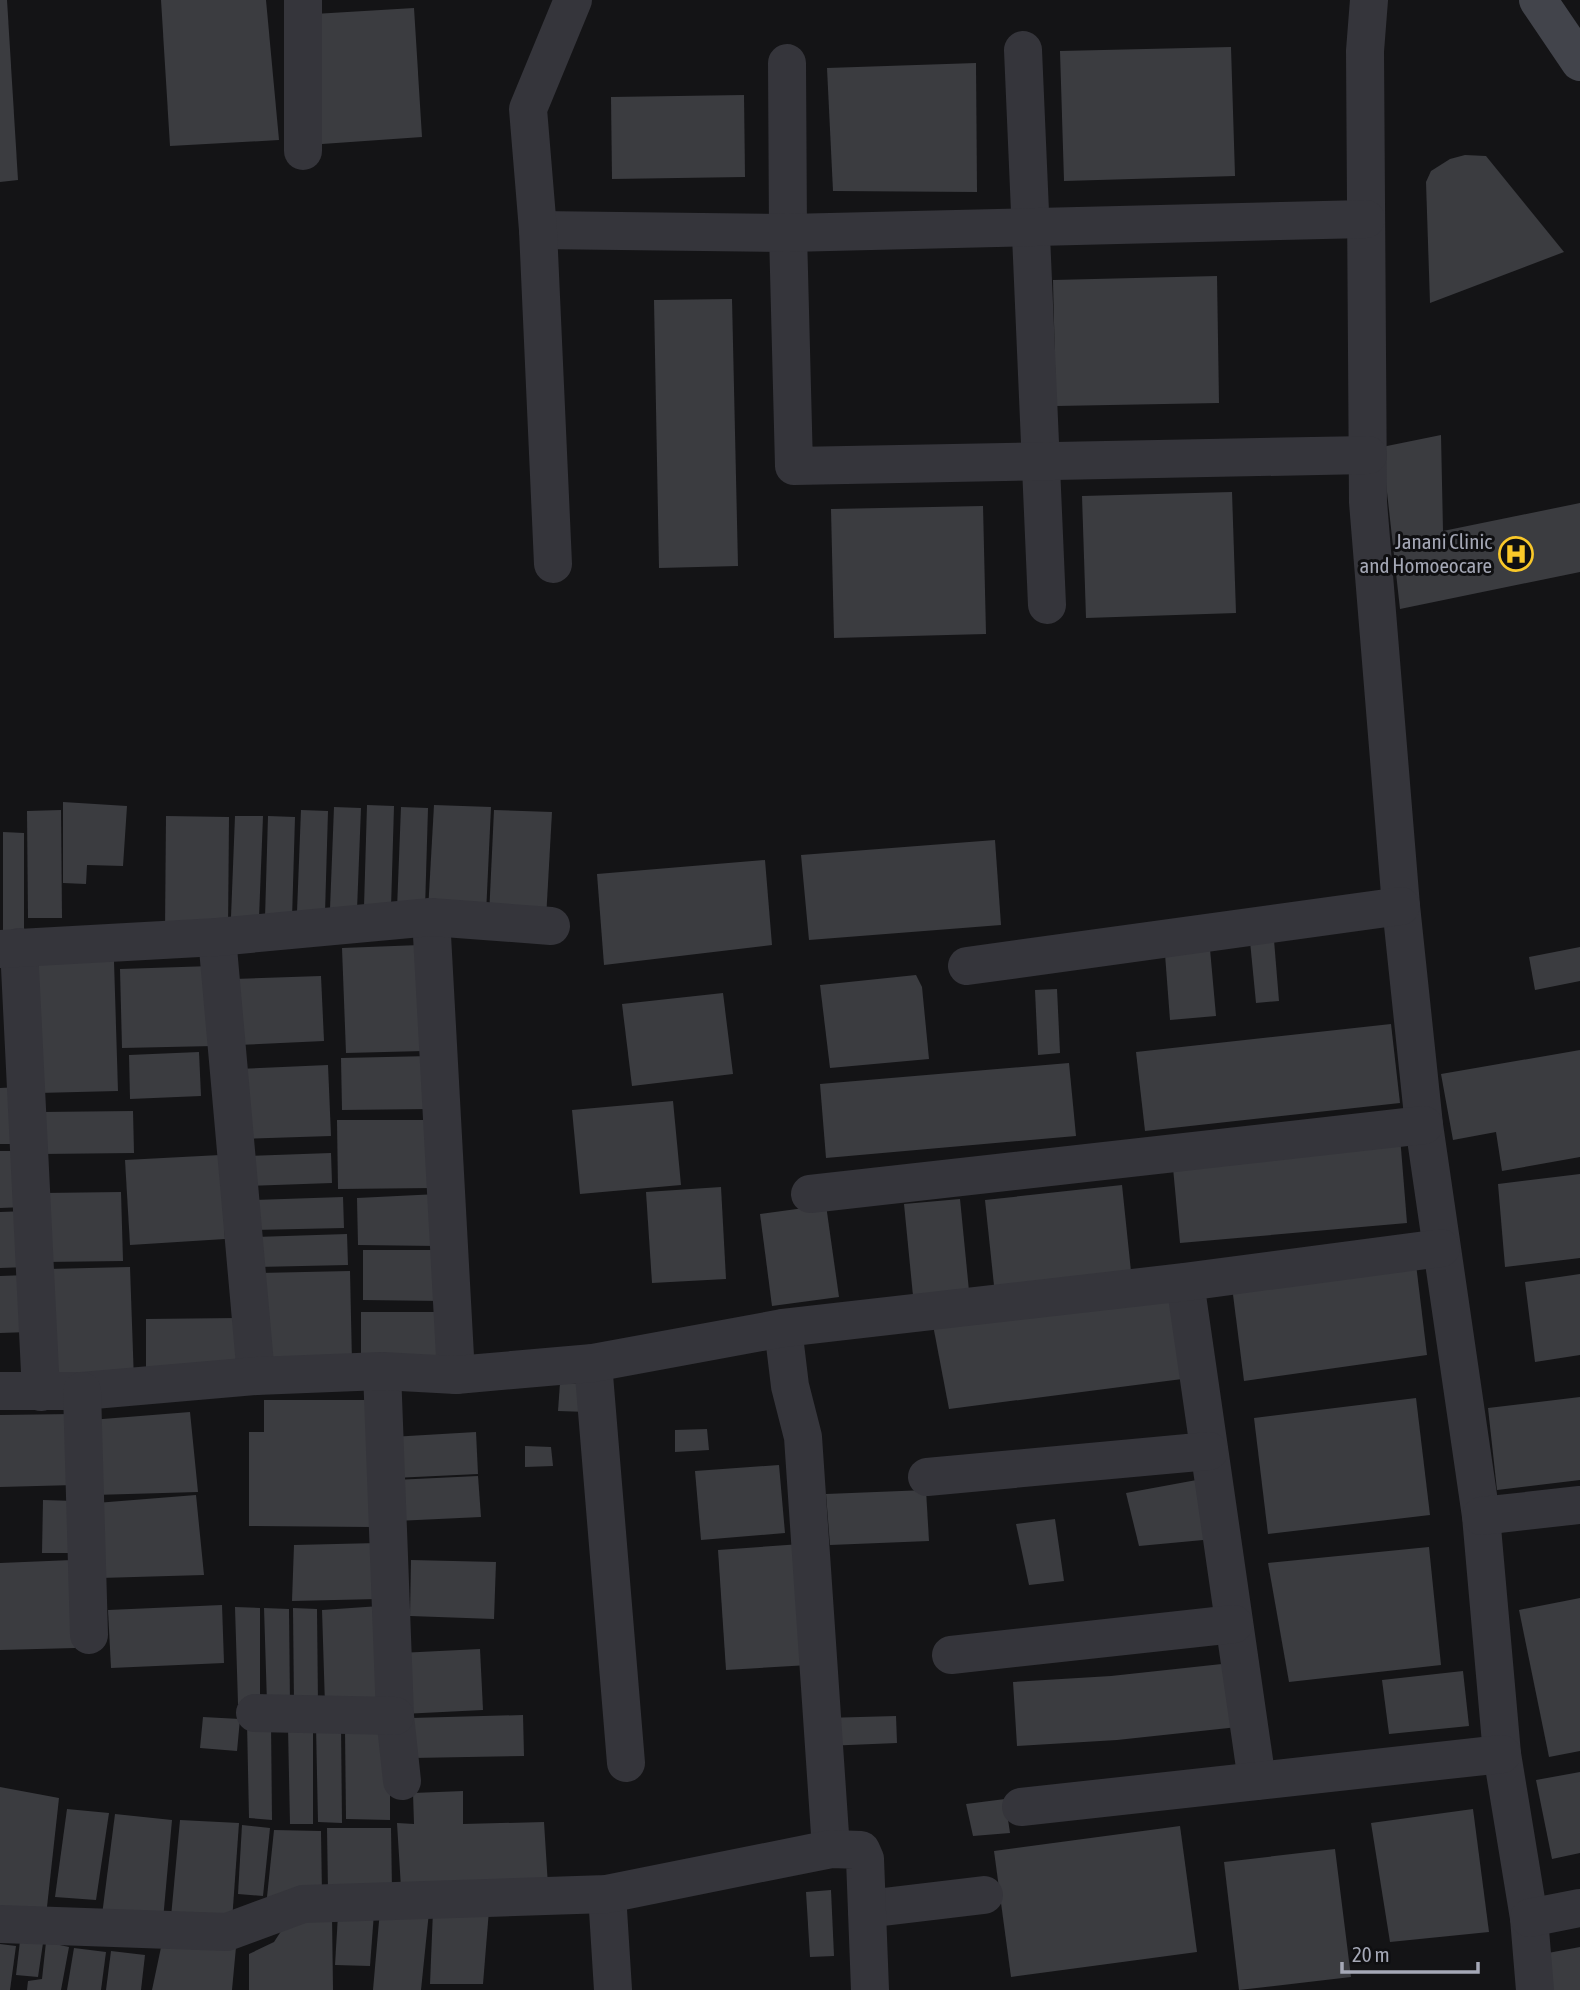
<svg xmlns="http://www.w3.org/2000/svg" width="1580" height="1990" viewBox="0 0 1580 1990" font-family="'Asap Condensed',sans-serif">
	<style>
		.building { fill: #3b3c40 }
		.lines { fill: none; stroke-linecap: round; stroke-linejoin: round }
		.street { stroke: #35353b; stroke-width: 38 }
		.secondary { stroke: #42444b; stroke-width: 38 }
		.labels { text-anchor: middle; stroke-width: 6; stroke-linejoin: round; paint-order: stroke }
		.poi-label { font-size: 21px; fill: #a5a8b6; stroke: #0f0f11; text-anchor: end }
	</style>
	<rect width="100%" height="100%" fill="#141416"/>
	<g class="building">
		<polygon points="0,0 7,0 18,180 0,182"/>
		<polygon points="161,0 266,0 279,140 170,146"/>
		<polygon points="414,8 422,137 322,144 314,14"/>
		<polygon points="1231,47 1235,176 1064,181 1060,51"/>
		<polygon points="976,63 977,192 833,191 827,68"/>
		<polygon points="744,95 745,177 612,179 611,97"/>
		<polygon points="1465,155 1486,156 1564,252 1430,303 1426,182 1431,171 1450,159"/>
		<polygon points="1217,276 1219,403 1056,406 1053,280"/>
		<polygon points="732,299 738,566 659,568 654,300"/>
		<polygon points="1441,435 1443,531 1580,503 1580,572 1400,609 1382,447"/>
		<polygon points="1232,492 1236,613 1086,618 1082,496"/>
		<polygon points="983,506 986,634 834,638 831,509"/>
		<polygon points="63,802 127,806 123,866 87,865 86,884 63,883"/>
		<polygon points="367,805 394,806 391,908 364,907"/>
		<polygon points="434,805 491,807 486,914 428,911"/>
		<polygon points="334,807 361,808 357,910 330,909"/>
		<polygon points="401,807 428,808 425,909 397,909"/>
		<polygon points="61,810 62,918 28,918 27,811"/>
		<polygon points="301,810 328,811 325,913 297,912"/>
		<polygon points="494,810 552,812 546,919 489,916"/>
		<polygon points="166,816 229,817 228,931 165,931"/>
		<polygon points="235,816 263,816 259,918 231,917"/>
		<polygon points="268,816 295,817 292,919 265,918"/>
		<polygon points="3,832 24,833 24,934 3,933"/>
		<polygon points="995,840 1001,925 809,940 801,855"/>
		<polygon points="765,860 772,945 604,965 597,874"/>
		<polygon points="1273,928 1279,1001 1256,1003 1249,931"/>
		<polygon points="1209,938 1216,1016 1170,1020 1164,941"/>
		<polygon points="420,945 424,1051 346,1053 342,948"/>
		<polygon points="1580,947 1580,981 1535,990 1529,957"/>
		<polygon points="114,961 118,1091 38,1093 33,964"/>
		<polygon points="212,966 214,1046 122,1048 120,969"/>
		<polygon points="916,975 922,987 929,1059 830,1068 820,985"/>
		<polygon points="321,976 324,1041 237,1045 234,979"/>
		<polygon points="1057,989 1060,1053 1038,1055 1035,990"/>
		<polygon points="723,993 733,1074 632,1086 622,1004"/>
		<polygon points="1391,1024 1400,1103 1145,1131 1136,1052"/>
		<polygon points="1580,1050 1580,1157 1502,1171 1496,1132 1453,1140 1441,1074"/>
		<polygon points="199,1052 201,1096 130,1099 129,1055"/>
		<polygon points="431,1056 431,1109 342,1110 341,1058"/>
		<polygon points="1069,1063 1076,1136 826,1158 820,1084"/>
		<polygon points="328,1065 331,1136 240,1139 237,1069"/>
		<polygon points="20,1087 21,1144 0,1144 0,1088"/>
		<polygon points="673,1101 681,1185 580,1194 572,1110"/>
		<polygon points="133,1111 134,1153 41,1154 41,1112"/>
		<polygon points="337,1120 434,1120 434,1188 338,1189"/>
		<polygon points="1400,1136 1407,1223 1180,1243 1172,1157"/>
		<polygon points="0,1151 23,1151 25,1207 0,1208"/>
		<polygon points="331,1153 332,1183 245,1186 245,1156"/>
		<polygon points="220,1155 225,1239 130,1245 125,1160"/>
		<polygon points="1580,1174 1580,1258 1505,1267 1498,1184"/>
		<polygon points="1122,1185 1132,1281 995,1295 985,1200"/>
		<polygon points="721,1187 726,1279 652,1283 646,1192"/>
		<polygon points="121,1192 123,1261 45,1262 43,1193"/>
		<polygon points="438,1194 438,1246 358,1245 357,1198"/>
		<polygon points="343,1197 344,1228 252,1230 251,1200"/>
		<polygon points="960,1199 970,1301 914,1306 904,1204"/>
		<polygon points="826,1205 839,1297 772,1306 760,1214"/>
		<polygon points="27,1211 28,1267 0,1268 0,1212"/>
		<polygon points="347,1234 348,1265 257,1267 255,1237"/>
		<polygon points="363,1250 442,1250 442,1301 363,1300"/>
		<polygon points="1415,1256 1427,1355 1244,1381 1231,1279"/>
		<polygon points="130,1267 134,1381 50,1383 47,1269"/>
		<polygon points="350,1271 352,1363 261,1366 259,1273"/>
		<polygon points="1580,1274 1580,1355 1535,1362 1525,1282"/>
		<polygon points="27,1275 29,1332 0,1333 0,1276"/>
		<polygon points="1180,1295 1190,1378 949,1409 933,1325"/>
		<rect x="361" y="1312" width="80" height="51"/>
		<polygon points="238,1318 240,1370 146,1372 146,1319"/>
		<polygon points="560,1383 588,1384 588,1412 558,1411"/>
		<polygon points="1580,1397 1580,1480 1497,1490 1488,1408"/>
		<polygon points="1416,1398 1430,1515 1268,1534 1254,1418"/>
		<polygon points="264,1400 371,1400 371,1527 249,1526 249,1432 264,1432"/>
		<polygon points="190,1412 198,1492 94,1495 90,1420"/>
		<polygon points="73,1414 75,1485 0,1487 0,1415"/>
		<polygon points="707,1429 709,1450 675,1452 675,1430"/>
		<polygon points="476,1432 478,1474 394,1478 391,1437"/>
		<polygon points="525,1446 551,1447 553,1466 525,1467"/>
		<polygon points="779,1465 785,1533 701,1540 695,1471"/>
		<polygon points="478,1476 481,1517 396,1521 394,1480"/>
		<polygon points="1202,1479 1214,1539 1139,1546 1126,1493"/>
		<polygon points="926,1490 929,1541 830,1545 826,1494"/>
		<polygon points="196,1495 204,1575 100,1578 96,1503"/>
		<polygon points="43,1500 76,1501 75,1553 42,1553"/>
		<polygon points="1055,1519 1064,1581 1029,1585 1016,1524"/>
		<polygon points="378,1543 378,1599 292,1601 294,1545"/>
		<polygon points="801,1544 809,1665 726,1670 718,1550"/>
		<polygon points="1429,1547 1441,1665 1289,1682 1268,1563"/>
		<polygon points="72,1560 75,1648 0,1650 0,1563"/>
		<polygon points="411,1560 496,1562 494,1619 410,1616"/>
		<polygon points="1580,1598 1580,1751 1549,1757 1519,1610"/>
		<polygon points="222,1605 224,1663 111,1668 108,1610"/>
		<polygon points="380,1606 382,1707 325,1705 322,1610"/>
		<polygon points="235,1607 260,1608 260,1705 238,1704"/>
		<polygon points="264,1608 289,1609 290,1705 267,1704"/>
		<polygon points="293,1608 317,1609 318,1706 294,1705"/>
		<polygon points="480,1649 483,1710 402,1714 399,1653"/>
		<polygon points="1231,1663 1238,1727 1117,1740 1017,1746 1013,1682 1111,1676"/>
		<polygon points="1463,1671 1469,1726 1389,1734 1382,1680"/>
		<polygon points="523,1715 524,1756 412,1758 411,1718"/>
		<polygon points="896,1716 897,1743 825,1746 824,1718"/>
		<polygon points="203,1717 240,1719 237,1751 200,1748"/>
		<polygon points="247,1722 271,1723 272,1820 249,1818"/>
		<polygon points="316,1725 341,1725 342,1823 318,1822"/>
		<polygon points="288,1727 313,1728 313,1824 290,1824"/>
		<polygon points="390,1727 390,1820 346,1819 345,1729"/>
		<polygon points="1580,1772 1580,1853 1552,1859 1536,1780"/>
		<polygon points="0,1787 59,1798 46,1916 0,1912"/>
		<polygon points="463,1791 463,1824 544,1822 548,1886 401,1888 397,1823 414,1824 413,1793"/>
		<polygon points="1005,1799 1010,1833 973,1836 966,1804"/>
		<polygon points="67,1809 109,1813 96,1900 55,1897"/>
		<polygon points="1473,1809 1489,1932 1390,1942 1371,1823"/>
		<polygon points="115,1814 172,1820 163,1920 102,1915"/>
		<polygon points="180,1820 239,1823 232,1921 171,1917"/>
		<polygon points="242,1825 270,1828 263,1896 238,1894"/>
		<polygon points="1180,1826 1197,1952 1011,1977 994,1851"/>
		<polygon points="327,1828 391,1828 392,1892 328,1892"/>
		<polygon points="274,1830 321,1831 322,1896 267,1897"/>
		<polygon points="1335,1849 1351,1977 1239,1990 1224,1862"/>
		<polygon points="831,1890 834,1956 810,1957 806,1892"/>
		<polygon points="380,1910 429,1912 421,1990 373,1990"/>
		<polygon points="489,1910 483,1984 430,1984 433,1911"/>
		<polygon points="374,1913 370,1966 335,1965 338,1915"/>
		<polygon points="332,1915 333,1990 249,1990 249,1954 274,1942 291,1916"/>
		<polygon points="163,1938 236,1947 232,1990 152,1990"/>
		<polygon points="20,1941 43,1943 38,1977 16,1975"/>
		<polygon points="46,1942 69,1947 61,1990 27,1990 28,1981 42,1979"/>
		<polygon points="0,1944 16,1946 10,1990 0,1990"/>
		<polygon points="1580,1947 1580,1990 1553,1990 1548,1953"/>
		<polygon points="74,1948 106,1952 101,1990 67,1990"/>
		<polygon points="111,1951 145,1955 141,1990 106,1990"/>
	</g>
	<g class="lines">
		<g class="street">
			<polyline points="303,0 303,151"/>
			<polyline points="1369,0 1365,51 1368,502 1401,906 1424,1125 1481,1516 1502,1754 1529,1918 1535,1990"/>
			<polyline points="1023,50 1047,605"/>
			<polyline points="787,63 788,233 794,466 1368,455"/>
			<polyline points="538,230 788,233 1366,219"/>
			<polyline points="553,564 538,230 528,109 573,0"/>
			<polyline points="431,917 456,1375"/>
			<polyline points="217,937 256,1376"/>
			<polyline points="19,947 41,1392"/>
			<polyline points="0,949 217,937 431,917 551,926"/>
			<polyline points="967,966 1401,906"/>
			<polyline points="810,1194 1424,1125"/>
			<polyline points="1185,1282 1257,1781"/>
			<polyline points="783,1328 790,1386 803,1437 831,1849"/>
			<polyline points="593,1363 626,1763"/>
			<polyline points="382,1371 395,1716 402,1781"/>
			<polyline points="0,1391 82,1391 256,1376 382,1371 456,1375 593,1363 783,1328 1185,1282 1441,1248"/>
			<polyline points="82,1391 89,1635"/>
			<polyline points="927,1477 1209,1451"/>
			<polyline points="1481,1516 1580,1505"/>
			<polyline points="951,1655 1234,1624"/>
			<polyline points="255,1713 395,1716"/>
			<polyline points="1021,1807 1502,1754"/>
			<polyline points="607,1894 613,1990"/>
			<polyline points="867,1911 875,1908 984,1895"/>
			<polyline points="1529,1918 1580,1908"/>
			<polyline points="0,1924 227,1932 303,1904 607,1894 831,1849 861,1850 865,1859 870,1990"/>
		</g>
		<polyline class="secondary" points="1538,0 1580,62"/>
	</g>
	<defs>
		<g id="hospital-ring" transform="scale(1.75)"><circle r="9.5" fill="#0f0f11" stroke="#f9c829" stroke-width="1.5"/><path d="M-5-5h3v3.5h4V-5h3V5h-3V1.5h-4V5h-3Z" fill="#f9c829"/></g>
	</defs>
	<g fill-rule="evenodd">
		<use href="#hospital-ring" x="1516" y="554"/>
	</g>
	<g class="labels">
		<g class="poi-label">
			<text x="1492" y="549">Janani Clinic<tspan x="1492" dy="24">and Homoeocare</tspan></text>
		</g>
	</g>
	<path d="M1342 1962v10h136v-10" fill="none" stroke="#a5a8b6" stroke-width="3.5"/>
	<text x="1352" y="1962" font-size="21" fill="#a5a8b6" stroke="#0f0f11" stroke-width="5" paint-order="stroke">20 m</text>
</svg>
